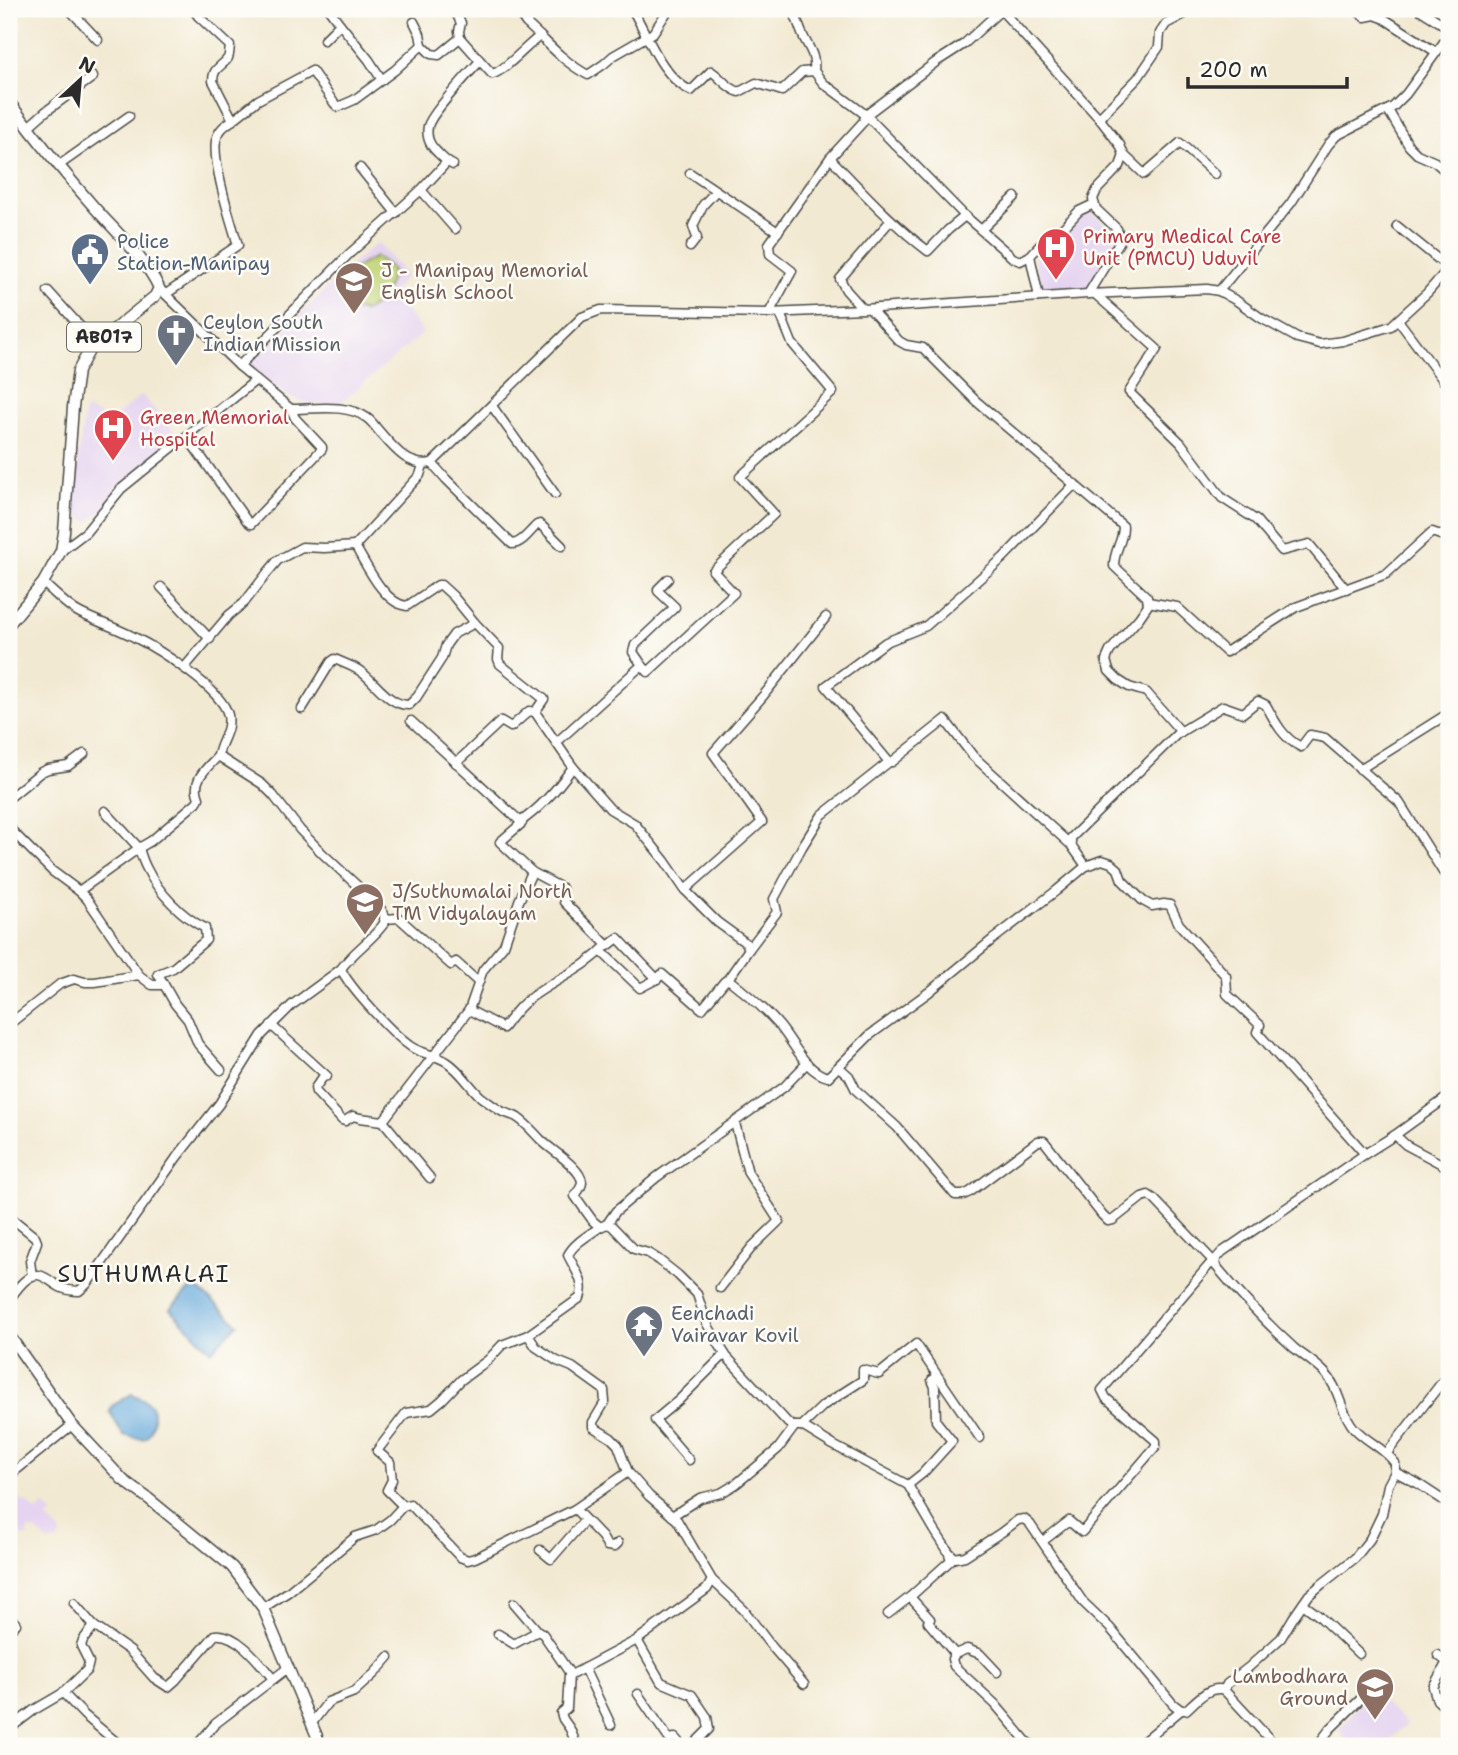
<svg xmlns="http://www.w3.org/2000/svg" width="1458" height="1755" viewBox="0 0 1458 1755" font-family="'Shantell Sans',sans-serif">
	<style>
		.built { fill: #e5d3f0 }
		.green { fill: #c1d376; stroke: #767f50; stroke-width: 2 }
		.water { fill: #68aadc; stroke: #4a6a84; stroke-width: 2 }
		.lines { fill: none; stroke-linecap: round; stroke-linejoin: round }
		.minor-casing { stroke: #494844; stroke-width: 11 }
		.major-casing { stroke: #494844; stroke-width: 13 }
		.minor { stroke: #fff; stroke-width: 8 }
		.major { stroke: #fff; stroke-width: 10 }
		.labels { text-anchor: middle; stroke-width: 5; stroke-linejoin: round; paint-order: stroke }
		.shield { fill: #fdfcf7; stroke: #6a6a68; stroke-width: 2 }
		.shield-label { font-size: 18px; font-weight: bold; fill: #2b2b2b }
		.health-label { font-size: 19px; fill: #be3a42; stroke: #fdfcf7; text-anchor: start }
		.service-label { font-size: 19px; fill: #4e5e75; stroke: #fdfcf7; text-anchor: start }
		.education-label { font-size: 19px; fill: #785e54; stroke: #fdfcf7; text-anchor: start }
		.worship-label { font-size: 19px; fill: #5b616d; stroke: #fdfcf7; text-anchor: start }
		.quarter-label { font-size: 23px; letter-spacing: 2px; fill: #2b2b2b; stroke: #fdfcf7 }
	</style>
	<rect width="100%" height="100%" fill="#fdfcf7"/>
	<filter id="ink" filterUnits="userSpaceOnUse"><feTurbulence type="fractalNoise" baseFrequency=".0143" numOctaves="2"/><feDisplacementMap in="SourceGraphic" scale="14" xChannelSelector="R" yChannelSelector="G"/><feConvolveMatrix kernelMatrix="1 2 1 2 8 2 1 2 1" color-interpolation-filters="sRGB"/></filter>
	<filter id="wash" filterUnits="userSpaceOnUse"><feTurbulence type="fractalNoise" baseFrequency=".00686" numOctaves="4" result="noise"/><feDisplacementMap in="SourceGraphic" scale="28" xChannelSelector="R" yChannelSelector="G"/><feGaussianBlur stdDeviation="1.57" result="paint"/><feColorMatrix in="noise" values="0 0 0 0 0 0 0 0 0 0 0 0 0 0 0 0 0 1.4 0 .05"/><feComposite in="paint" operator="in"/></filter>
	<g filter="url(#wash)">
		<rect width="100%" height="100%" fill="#f2e9d2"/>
		<g class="built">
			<polygon points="1090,210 1109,228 1116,243 1089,290 1042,293 1034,257 1081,211"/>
			<polygon points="378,243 406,276 392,293 423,333 339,404 310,404 287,396 248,365 348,267"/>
			<polygon points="142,395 180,438 89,522 70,511 85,409 111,420"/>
			<polygon points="18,1497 23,1502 27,1502 37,1512 44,1505 52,1514 47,1519 61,1533 61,1536 57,1541 49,1542 36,1530 32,1531 30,1529 26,1532 29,1534 25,1538 16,1530 9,1537 9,1503 13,1502"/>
			<polygon points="1370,1693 1373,1693 1407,1724 1384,1746 1351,1746 1339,1730 1367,1695"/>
		</g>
		<path class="green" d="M376 257 384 262 392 270C390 285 381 307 364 311 361 311 355 310 352 310L337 293C345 271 356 267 376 257Z"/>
		<g class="water">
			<polygon points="194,1285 238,1324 211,1351 170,1309"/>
			<path d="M132 1394C138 1397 147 1399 151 1406 155 1413 153 1433 145 1438 140 1440 129 1436 123 1435L110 1412 112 1406Z"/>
		</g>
	</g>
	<g filter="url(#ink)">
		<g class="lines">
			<g class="minor-casing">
				<g id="minor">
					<polyline points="69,9 98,40"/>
					<path d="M454 9 461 23 459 31 460 38 492 74C504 72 527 45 540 36 555 51 569 65 588 75L604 64 613 56 653 33 669 9"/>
					<polyline points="516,9 526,23 540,36"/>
					<path d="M632 9C648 35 661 77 691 91L711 71C723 79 724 86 739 92L756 83 782 91 802 72 814 71"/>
					<path d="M792 9C796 16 798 23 801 31 807 47 816 53 814 71L823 83 866 115 965 216 1013 258 1020 261 1030 256 1042 243 1064 227 1079 211 1094 204"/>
					<polyline points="1001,9 1001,10 1099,118 1120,145 1124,155 1120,166 1097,190 1093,199 1096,209 1117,229 1120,241 1088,294"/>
					<polyline points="1355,9 1365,17 1375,15 1383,18 1436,52"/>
					<polyline points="1419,9 1449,28"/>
					<polyline points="414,22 420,34 422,45"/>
					<polyline points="340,24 369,60 382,80"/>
					<polyline points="324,40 340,24 329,9"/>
					<polyline points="1388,110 1409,146 1417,154 1435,162 1449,174"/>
					<polyline points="1099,118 1138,78 1159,47 1160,33 1166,24 1194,9"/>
					<polyline points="233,120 258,100 312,71 334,103 338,107 354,100 395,70 422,45 431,54 439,55 460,38"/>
					<polyline points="28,127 45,112 93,77"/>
					<polyline points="1124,155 1144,174 1180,143 1215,174"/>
					<path d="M830 158C862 191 892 224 928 251L948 230 965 216"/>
					<path d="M453 165C446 162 442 157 436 151 429 144 426 137 428 126 432 112 468 74 480 61"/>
					<polyline points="58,166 129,116"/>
					<polyline points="360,168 396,213"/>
					<polyline points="690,173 778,232"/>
					<polyline points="421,190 455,229"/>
					<polyline points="1397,226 1449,268"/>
					<polyline points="981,230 1015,197"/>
					<polyline points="690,247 697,238 693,226 703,205 716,191"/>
					<polyline points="1030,256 1039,297"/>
					<path d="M159 288 239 366 291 409C314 409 347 403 367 418 371 421 375 426 378 430 393 447 408 468 432 463L582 317 601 310 769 313 863 309 1088 294 1207 289 1219 291 1237 301 1261 318 1297 338 1320 344 1343 341 1391 326 1427 293 1449 268"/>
					<polyline points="48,291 96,344"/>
					<polyline points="1219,291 1291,203 1328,145 1336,136 1393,107 1406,94 1449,35"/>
					<path d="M166 294 238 245C231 222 212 163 216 141 218 130 225 125 233 120L213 81C213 67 222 67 228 58 230 54 229 50 230 46L198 16 193 9"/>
					<polyline points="1095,294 1157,349 1129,392 1181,443 1222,498 1256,520 1282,551 1309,544 1346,589"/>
					<polyline points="863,309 846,290 840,279 891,220"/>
					<path d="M870 309 899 341 906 345 923 348 976 401 1123 526C1123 543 1114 549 1114 566L1147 597 1148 605 1139 618 1110 651 1106 660 1109 671 1118 680 1129 687 1146 692 1181 732"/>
					<polyline points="769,313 792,271 770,254 769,244 830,158 863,122 866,115 936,62 964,44 1001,10"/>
					<polyline points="1398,320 1449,388"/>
					<polyline points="239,366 348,255 421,190 447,162"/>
					<polyline points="492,406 555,494"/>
					<polyline points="187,437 247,521 251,524 322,449 322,447 295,418 291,409"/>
					<path d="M432 463 446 479 512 544C522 544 530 531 537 525L540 524 562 546"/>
					<path d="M423 465 420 475 355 546C366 564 384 604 407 606L438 585H441L453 596 475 623 499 648 498 659 500 664 544 699 535 712 573 767 610 809 635 824 665 861 685 890 717 922 746 943 749 949 728 979C746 993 762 1006 777 1023 793 1040 804 1071 828 1077L870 1035 929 992 992 940 1056 891 1086 866 1102 860 1111 863 1118 869 1122 880 1143 901 1152 906 1164 904 1170 905 1179 924 1226 976 1227 994 1260 1025 1257 1032 1365 1154"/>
					<polyline points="61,551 86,532 121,489 256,380"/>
					<path d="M43 583C55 593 66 606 80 613 98 622 117 628 134 637 158 649 222 689 228 715 231 731 220 742 218 756L262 784 273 795 300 830 322 853 378 905 384 914 385 922C373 940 353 951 341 969 349 987 395 1037 413 1048 423 1054 437 1055 447 1062 461 1071 469 1086 481 1097 488 1102 495 1108 503 1112 508 1114 514 1115 518 1118 527 1124 534 1133 541 1140 551 1150 581 1168 582 1182 582 1187 578 1191 575 1196L593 1221 600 1227 607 1224 612 1226 634 1249 648 1253 659 1260 678 1275 697 1294 707 1324 726 1356 788 1423 792 1426H802L833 1445 908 1485 935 1531 948 1551 955 1558 965 1556 1002 1532 1018 1520 1024 1519 1030 1524 1083 1602 1110 1628 1173 1704 1181 1710H1186C1196 1701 1209 1685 1224 1690L1276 1746"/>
					<polyline points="161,587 210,639"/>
					<polyline points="1148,602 1177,607 1226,652 1296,607 1386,574 1432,532 1449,538"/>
					<polyline points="642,665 633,652 635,645 675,607 658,591 658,589 668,579"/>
					<polyline points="184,668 229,615 244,603 268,572 278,560 302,547 324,548 355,546"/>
					<path d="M302 709 331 662 335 659C343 663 353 666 360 671 375 681 389 706 409 705L416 698 442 658 446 645 454 634 475 623"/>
					<polyline points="411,721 522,823 500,842 532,872 562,888 564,902 608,946 618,938 657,979 662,974 702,1009 724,982 728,979"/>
					<polyline points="557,742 642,665 648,672 734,593 713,571 774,514 740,477 833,392 792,343 780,313"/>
					<polyline points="889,762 892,762 945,720 973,756 1071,845"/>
					<polyline points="456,763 501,721 511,727 529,711 535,712"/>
					<polyline points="1360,769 1449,713"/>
					<polyline points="9,798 41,772 48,769 68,766 84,754"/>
					<path d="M105 811 139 848 151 841 197 802 199 798C191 780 206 769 218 756"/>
					<path d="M520 822C542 807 558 788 573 767"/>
					<polyline points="9,825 12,831 52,871 79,891 87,899 139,975 152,985 164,985"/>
					<path d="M1086 866 1071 845V838L1177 734 1223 706 1243 713 1258 701 1266 705C1275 722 1283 738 1301 747L1310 735 1325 738 1399 802 1443 872 1449 877"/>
					<polyline points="685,890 762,822 713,753 763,696 826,617"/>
					<path d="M79 891 139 848C141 855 143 862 147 869 158 892 182 917 205 928L206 940 173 968 158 974 175 1004 188 1020 198 1044 221 1070"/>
					<polyline points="384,919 399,918 451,965 456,962 478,982"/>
					<polyline points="749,949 777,912 774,899 802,847 822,815 889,762 826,686 886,642 926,626 1003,558 1075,484"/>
					<polyline points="601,951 640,988 657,979"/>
					<path d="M469 1010 503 1028C511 1018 518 1007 529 999 555 979 582 971 607 945"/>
					<polyline points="9,1018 12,1022 60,984 74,979 85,982 95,982 139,975"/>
					<polyline points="271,1025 327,1076 323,1077 315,1088 316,1092 342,1120 345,1121 353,1116 360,1118 383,1121 430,1178"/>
					<polyline points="839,1067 849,1076 856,1090 897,1127 955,1195 963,1195 970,1192 1038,1141 1044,1141 1102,1215 1108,1221 1113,1220 1142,1197 1148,1195 1154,1199 1216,1264 1210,1264 1102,1390 1106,1398 1156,1441 1156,1446 1082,1532 1069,1521 1043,1541"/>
					<path d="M1449 1096 1395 1135 1365 1154 1222 1252 1215 1260 1216 1266C1240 1295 1266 1323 1294 1348 1304 1356 1315 1363 1324 1372 1340 1388 1340 1412 1354 1428 1367 1442 1384 1448 1395 1463V1472L1417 1483 1449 1504"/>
					<polyline points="383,1121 469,1010 483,970 504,945 519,901 532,872"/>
					<polyline points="1395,1135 1406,1145 1449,1168"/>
					<polyline points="9,1216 35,1237 37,1242 30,1261 32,1276"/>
					<polyline points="607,1224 616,1211 657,1177 784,1087 807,1063"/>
					<path d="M600 1227C589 1235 574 1243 568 1255 575 1270 586 1282 580 1298L528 1335 536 1347 557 1361 572 1367 604 1390 605 1402 593 1422V1427L611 1438 618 1445 628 1472 649 1496 677 1520 712 1580 744 1610 768 1642 804 1684"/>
					<polyline points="720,1288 752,1247 779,1221 748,1173 735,1123"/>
					<path d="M9 1300C14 1293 20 1284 27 1279 41 1268 50 1283 62 1288 67 1290 74 1291 79 1291L87 1284 177 1157 219 1104 262 1035 292 1005 341 969"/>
					<polyline points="802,1426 824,1405 863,1380 863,1370 879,1374 916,1344 980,1438"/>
					<polyline points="1387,1453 1449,1373"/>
					<polyline points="689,1460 655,1420 679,1400 725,1354"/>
					<polyline points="9,1476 72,1425"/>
					<polyline points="908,1485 923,1473 952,1441 936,1421 935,1387 932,1380 938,1377"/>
					<polyline points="403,1506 387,1490 392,1480 390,1462 377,1451 406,1413 431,1409 442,1400 461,1380 488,1360 502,1345 528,1335"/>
					<polyline points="575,1509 602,1537 607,1546 614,1547 618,1543"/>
					<polyline points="672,1516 700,1498 721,1493 736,1484 778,1449 795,1426"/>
					<polyline points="540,1550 551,1559 585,1520"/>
					<polyline points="910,1597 930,1619 928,1622 955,1654 967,1649 980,1654 997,1672"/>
					<path d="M74 1603 94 1626 130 1651 154 1678 168 1687 176 1680 215 1635C237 1632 260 1663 273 1679"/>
					<polyline points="514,1603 538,1631"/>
					<polyline points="1303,1604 1319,1616 1359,1654"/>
					<polyline points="263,1608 288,1592 355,1537 376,1530 390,1520 403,1506 410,1504 460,1557 468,1560 475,1558 575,1509 628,1472"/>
					<polyline points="888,1614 910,1597 951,1560 948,1551"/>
					<polyline points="9,1616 16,1624 9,1631"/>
					<polyline points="498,1634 514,1644 538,1631 543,1634 571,1675 637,1640 707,1589 712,1580"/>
					<polyline points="637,1640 661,1682 692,1695 707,1717 709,1729 698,1740 705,1746"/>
					<polyline points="955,1654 952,1659 954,1666 995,1704 1027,1742 1034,1746"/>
					<polyline points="1438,1655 1447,1662 1433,1687 1437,1700 1449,1711"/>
					<polyline points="584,1668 611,1725"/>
					<polyline points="569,1674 567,1708 561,1713 563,1719 570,1729 577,1746"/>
					<polyline points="1224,1690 1227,1684 1249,1667 1281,1638 1293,1618 1309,1595 1322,1584 1355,1558 1370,1539 1382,1514 1388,1485 1395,1472"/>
					<polyline points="63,1693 84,1715 121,1746"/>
					<polyline points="638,1694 669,1739 675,1738 682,1746"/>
					<polyline points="312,1723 328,1702 354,1692 375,1673 389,1657"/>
					<polyline points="9,1729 34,1710 63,1693 87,1670 89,1662 81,1646 83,1640 94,1626"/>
					<polyline points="196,1746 215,1724 289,1667"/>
					<polyline points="1138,1746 1181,1710"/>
					<polyline points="1317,1746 1330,1729 1373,1687"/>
				</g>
			</g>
			<g class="major-casing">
				<g id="major">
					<path d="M9 102C36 138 64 173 94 207 115 231 146 259 159 288L155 296 90 349 78 371 73 407 64 532 61 551 43 583 9 624"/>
					<polyline points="9,1335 72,1425 123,1480 149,1499 232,1567 263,1608 321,1746"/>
				</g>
			</g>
			<use href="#minor" class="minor"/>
			<use href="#major" class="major"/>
		</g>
	</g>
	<defs>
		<g id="hospital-pin" transform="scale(2.0125)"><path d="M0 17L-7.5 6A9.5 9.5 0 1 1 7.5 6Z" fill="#e0444e" stroke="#fdfcf7"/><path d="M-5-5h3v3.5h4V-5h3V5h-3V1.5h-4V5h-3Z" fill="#fff"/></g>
		<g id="civic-pin" transform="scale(2.0125)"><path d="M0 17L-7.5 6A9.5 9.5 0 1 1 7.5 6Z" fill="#5c6f8a" stroke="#fdfcf7"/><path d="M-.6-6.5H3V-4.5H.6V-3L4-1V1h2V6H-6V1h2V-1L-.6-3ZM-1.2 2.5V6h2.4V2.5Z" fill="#fff"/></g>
		<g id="school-pin" transform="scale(2.0125)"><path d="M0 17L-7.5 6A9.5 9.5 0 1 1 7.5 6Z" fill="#8d6e63" stroke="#fdfcf7"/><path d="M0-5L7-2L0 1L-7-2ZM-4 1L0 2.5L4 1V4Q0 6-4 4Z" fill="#fff"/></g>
		<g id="church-pin" transform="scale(2.0125)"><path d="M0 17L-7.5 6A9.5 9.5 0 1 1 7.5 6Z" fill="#6b7280" stroke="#fdfcf7"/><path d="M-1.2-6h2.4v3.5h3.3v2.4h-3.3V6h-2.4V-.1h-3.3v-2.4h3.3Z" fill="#fff"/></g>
		<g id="temple-pin" transform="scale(2.0125)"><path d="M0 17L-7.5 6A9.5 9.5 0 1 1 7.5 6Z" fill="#6b7280" stroke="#fdfcf7"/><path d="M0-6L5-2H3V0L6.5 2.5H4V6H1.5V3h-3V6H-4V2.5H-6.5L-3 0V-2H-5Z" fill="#fff"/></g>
	</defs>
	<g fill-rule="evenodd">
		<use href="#hospital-pin" x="1056" y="247"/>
		<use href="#civic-pin" x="90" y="252"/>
		<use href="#school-pin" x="354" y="281"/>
		<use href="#church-pin" x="176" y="333"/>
		<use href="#hospital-pin" x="113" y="428"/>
		<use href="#school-pin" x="365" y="902"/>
		<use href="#temple-pin" x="644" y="1324"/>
		<use href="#school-pin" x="1375" y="1687"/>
	</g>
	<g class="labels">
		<rect class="shield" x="67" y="322.5" width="74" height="29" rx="5"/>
		<g class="shield-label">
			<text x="104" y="343">AB017</text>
		</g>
		<g class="health-label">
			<text x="1083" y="243">Primary Medical Care<tspan x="1083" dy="22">Unit (PMCU) Uduvil</tspan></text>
			<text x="140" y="424">Green Memorial<tspan x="140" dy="22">Hospital</tspan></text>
		</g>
		<g class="service-label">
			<text x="117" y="248">Police<tspan x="117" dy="22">Station-Manipay</tspan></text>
		</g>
		<g class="education-label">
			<text x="381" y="277">J - Manipay Memorial<tspan x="381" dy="22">English School</tspan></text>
			<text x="392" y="898">J/Suthumalai North<tspan x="392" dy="22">TM Vidyalayam</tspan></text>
			<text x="1348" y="1683" text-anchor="end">Lambodhara<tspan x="1348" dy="22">Ground</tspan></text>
		</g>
		<g class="worship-label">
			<text x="203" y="329">Ceylon South<tspan x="203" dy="22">Indian Mission</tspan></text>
			<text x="671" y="1320">Eenchadi<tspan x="671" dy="22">Vairavar Kovil</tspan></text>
		</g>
		<g class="quarter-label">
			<text x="144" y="1282">SUTHUMALAI</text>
		</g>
	</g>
	<rect width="1458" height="1755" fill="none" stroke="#fdfcf7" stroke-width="35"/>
	<g transform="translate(80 80) rotate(26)" stroke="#fdfcf7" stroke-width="5" paint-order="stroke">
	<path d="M0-5L12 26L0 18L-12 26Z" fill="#2b2b2b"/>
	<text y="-10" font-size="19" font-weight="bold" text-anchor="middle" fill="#2b2b2b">N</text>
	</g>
	<path d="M1188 77v10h159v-10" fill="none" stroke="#2b2b2b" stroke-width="3.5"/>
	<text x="1199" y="77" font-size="21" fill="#2b2b2b" stroke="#fdfcf7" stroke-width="5" paint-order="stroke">200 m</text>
</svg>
